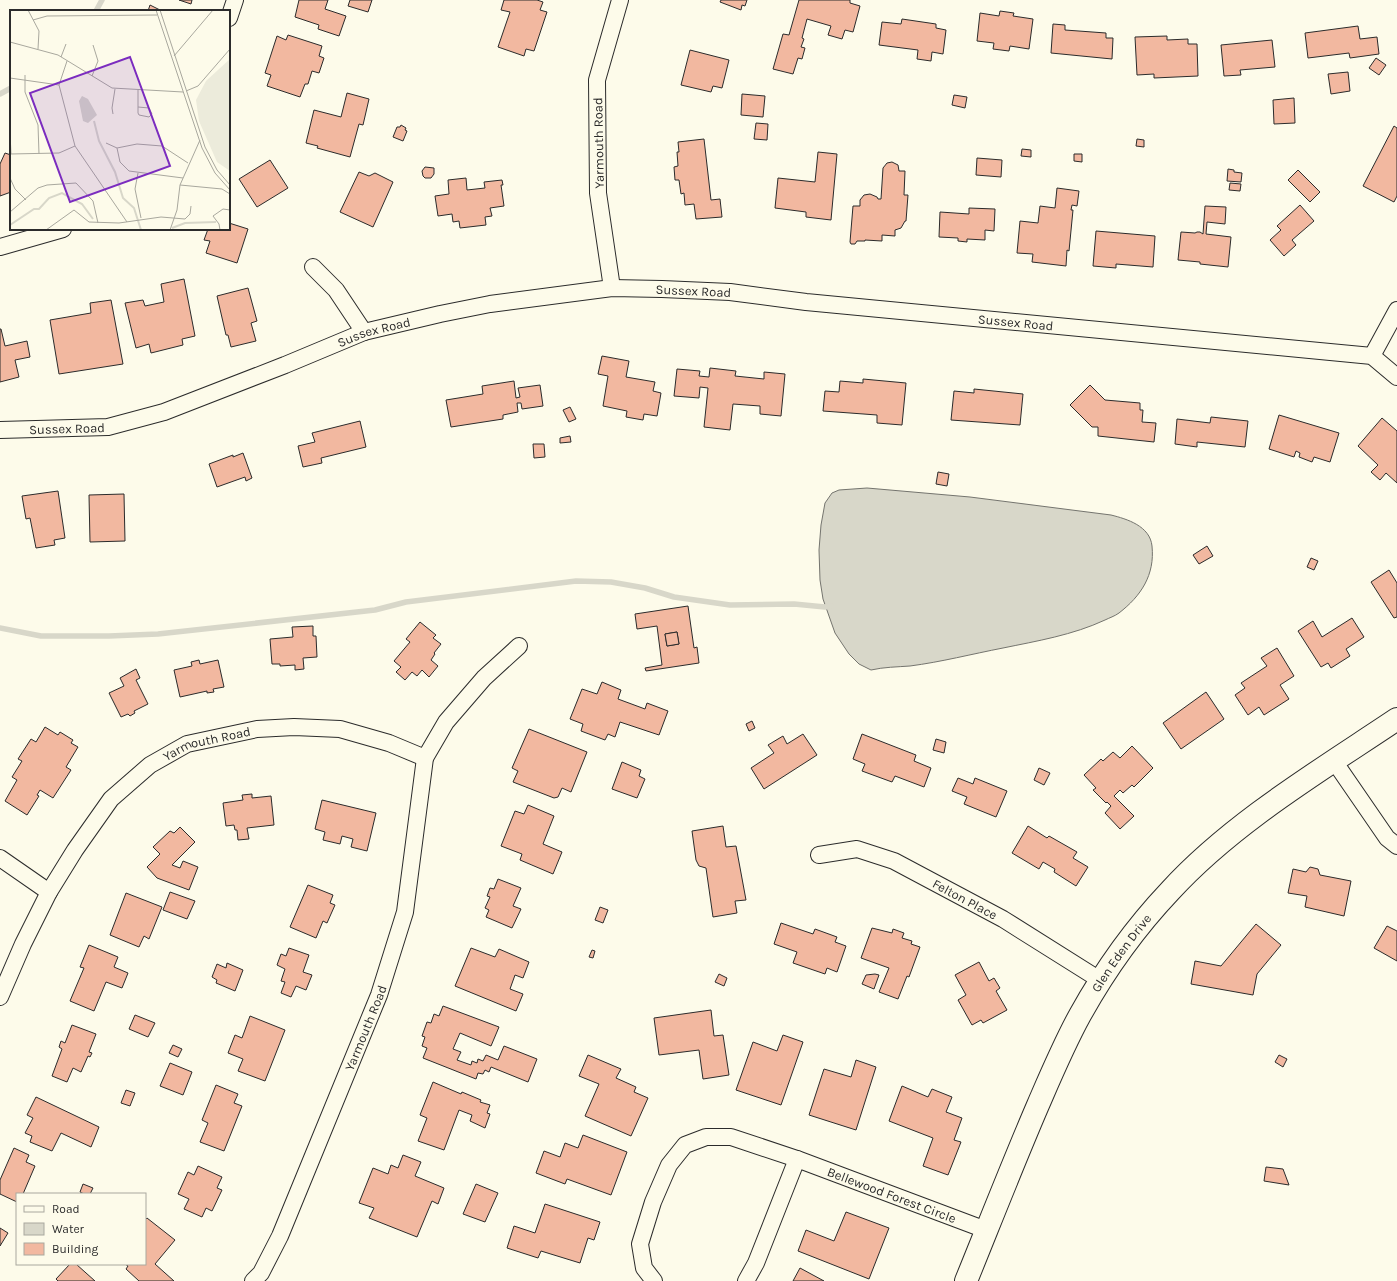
<svg xmlns="http://www.w3.org/2000/svg" width="1397" height="1281" viewBox="0 0 1397 1281" font-family="Karla,sans-serif">
	<style>
		.water { fill: #d8d7c9; stroke: #74746e }
		.lines { fill: none; stroke-linecap: round; stroke-linejoin: round }
		.stream { stroke: #d8d7c9; stroke-width: 5.5 }
		.building { fill: #f2b8a0; stroke: #2b2b2b; fill-rule: evenodd }
		.street-casing { stroke: #2b2b2b; stroke-width: 18 }
		.secondary-casing { stroke: #2b2b2b; stroke-width: 24 }
		.street { stroke: #fdfbea; stroke-width: 16 }
		.secondary { stroke: #fdfbea; stroke-width: 22 }
		.labels { text-anchor: middle; stroke-width: 3; stroke-linejoin: round; paint-order: stroke }
		.street-label { font-size: 13px; fill: #2b2b2b; stroke: #fdfbea }
		.inset-river { fill: none; stroke: #d8d7c9; stroke-width: 2 }
		.inset-road { fill: none; stroke: #a9a89e; stroke-width: 1 }
		.view { fill: #7b2cbf; fill-opacity: 0.15; stroke: #7b2cbf; stroke-width: 2 }
		.inset-edge { fill: none; stroke: #2b2b2b; stroke-width: 2 }
	</style>
	<rect width="100%" height="100%" fill="#fdfbea"/>
	<path class="water" d="M867 488 970 497 1111 515C1127 519 1150 526 1152 546 1155 575 1141 596 1119 613 1115 616 1109 618 1105 620 1073 635 1037 641 1003 648 972 654 941 662 910 666 897 667 884 667 871 670L859 664 849 654 835 633 823 599 820 580 819 550 821 525 825 503 832 493 839 490Z"/>
	<g class="lines">
		<g class="stream">
			<polyline points="96,11 102,0"/>
			<polyline points="0,94 11,88"/>
			<polyline points="0,628 41,636 109,636 158,634 375,610 406,602 576,581 611,582 645,588 674,597 730,605 794,604 825,607 831,606"/>
		</g>
	</g>
	<g class="building">
		<polygon points="179,0 192,0 191,4"/>
		<polygon points="299,0 328,0 325,9 346,16 339,36 318,29 319,25 295,17"/>
		<polygon points="350,0 372,0 368,12 348,6"/>
		<polygon points="504,0 537,0 543,2 540,10 547,12 534,51 526,49 524,56 498,47 510,12 501,10"/>
		<polygon points="721,0 747,0 745,6 742,5 741,10 720,2"/>
		<polygon points="799,0 850,0 850,3 860,6 853,32 845,30 842,39 828,35 831,26 807,19 802,38 804,39 801,47 805,48 802,59 798,58 793,74 773,69 783,34 789,35"/>
		<polygon points="150,5 162,11 148,11"/>
		<polygon points="1000,11 1014,13 1013,16 1033,19 1029,49 1010,46 1009,51 993,49 994,43 977,41 980,13 999,16"/>
		<polygon points="902,19 936,24 936,28 946,30 943,54 932,52 931,61 917,59 918,50 879,45 882,22 901,24"/>
		<polygon points="1053,24 1065,25 1065,30 1106,33 1106,38 1113,38 1112,59 1051,53"/>
		<polygon points="1358,26 1360,39 1377,37 1379,54 1350,58 1349,53 1308,58 1305,33"/>
		<polygon points="288,35 322,46 319,56 324,58 319,73 312,71 308,84 305,84 300,97 267,86 271,75 265,73 277,36 286,40"/>
		<polygon points="1167,36 1167,40 1188,39 1188,44 1197,44 1198,76 1154,78 1154,74 1137,75 1135,37"/>
		<polygon points="1272,40 1275,67 1240,70 1241,75 1224,76 1221,45"/>
		<polygon points="690,50 729,60 722,88 713,86 711,92 681,85"/>
		<polygon points="1376,58 1386,65 1379,75 1369,68"/>
		<polygon points="1348,72 1350,91 1331,94 1328,74"/>
		<polygon points="347,93 369,99 363,125 359,124 350,157 317,148 318,146 306,143 314,110 341,117"/>
		<polygon points="742,94 765,96 763,117 741,115"/>
		<polygon points="954,95 967,97 965,108 952,105"/>
		<polygon points="1294,98 1295,123 1274,124 1273,100"/>
		<polygon points="756,123 768,124 767,140 754,139"/>
		<polygon points="401,125 406,128 405,130 407,131 403,141 393,137 397,127 400,127"/>
		<polygon points="1394,126 1397,128 1397,196 1394,202 1363,186"/>
		<polygon points="704,139 711,200 720,199 722,217 696,219 694,204 685,205 684,193 681,194 679,180 675,180 674,167 678,166 677,152 679,152 678,142"/>
		<polygon points="1137,139 1144,140 1144,147 1136,146"/>
		<polygon points="1022,149 1031,150 1031,157 1021,156"/>
		<polygon points="818,152 837,154 831,220 806,217 806,212 775,208 778,178 815,182"/>
		<polygon points="5,153 11,155 11,192 0,196 0,164"/>
		<polygon points="1074,154 1082,154 1082,162 1074,161"/>
		<polygon points="977,158 1002,160 1001,177 976,175"/>
		<polygon points="270,160 288,188 257,207 239,179"/>
		<polygon points="892,162 898,165 899,171 905,171 904,195 908,195 906,221 905,221 901,228 895,230 895,236 882,235 882,241 865,240 865,241 857,241 855,244 851,244 850,242 853,206 860,206 860,200 864,195 870,194 877,197 878,199 881,199 883,168 887,163"/>
		<polygon points="425,167 434,168 434,174 431,178 425,178 423,176 422,171"/>
		<polygon points="1228,169 1234,170 1234,172 1242,173 1241,182 1227,181"/>
		<polygon points="1298,170 1320,192 1310,202 1288,180"/>
		<polygon points="359,172 369,176 375,173 393,182 373,227 340,212"/>
		<polygon points="466,178 467,190 485,188 484,182 502,180 503,185 501,185 504,206 490,208 492,216 485,217 486,225 460,228 459,221 453,222 452,214 438,216 435,196 449,194 448,180"/>
		<polygon points="1230,183 1241,184 1240,191 1229,190"/>
		<polygon points="1057,188 1079,191 1077,206 1072,205 1071,210 1073,210 1069,251 1067,250 1066,266 1032,262 1033,254 1017,253 1020,221 1038,223 1040,206 1055,208"/>
		<polygon points="1300,205 1314,221 1292,240 1296,245 1284,256 1270,240 1281,230 1277,226"/>
		<polygon points="1205,206 1226,207 1225,224 1207,222 1206,234 1231,237 1228,267 1200,264 1200,262 1178,260 1181,232 1195,233 1197,232 1200,232 1203,234"/>
		<polygon points="969,208 995,209 994,231 985,230 985,240 967,239 967,242 958,241 958,238 939,237 940,212 969,214"/>
		<polygon points="229,223 248,229 237,263 206,253 210,241 204,240 208,229 229,229"/>
		<polygon points="1096,231 1155,236 1153,267 1116,264 1116,268 1093,266"/>
		<polygon points="184,279 195,336 182,339 183,345 151,353 149,344 136,348 125,303 143,300 145,306 164,302 161,284"/>
		<polygon points="248,288 257,321 251,323 256,341 231,347 228,335 226,335 217,296"/>
		<polygon points="111,300 123,364 59,374 50,320 91,313 90,303"/>
		<polygon points="0,329 1,329 5,346 27,341 30,357 15,360 19,377 0,382"/>
		<polygon points="602,356 629,361 626,377 655,382 653,391 661,393 657,416 644,414 643,420 626,417 627,411 603,406 608,376 598,374"/>
		<polygon points="710,368 736,371 735,376 764,379 764,372 785,374 781,416 760,414 760,406 733,404 730,430 704,427 708,388 700,387 699,398 674,396 677,369 700,371 699,376 709,377"/>
		<polygon points="863,379 906,383 902,425 877,423 877,415 823,411 825,391 839,392 840,381 863,383"/>
		<polygon points="514,381 516,398 520,397 518,388 540,385 543,406 522,409 521,403 517,403 518,412 503,415 503,419 451,427 446,400 483,394 482,386"/>
		<polygon points="1090,385 1105,400 1140,403 1140,410 1143,410 1142,422 1156,423 1154,442 1098,436 1098,427 1092,427 1070,405"/>
		<polygon points="974,389 1023,394 1020,425 951,420 954,391 974,393"/>
		<polygon points="570,407 576,419 569,422 563,410"/>
		<polygon points="1279,415 1339,433 1330,462 1314,457 1312,462 1299,457 1300,453 1296,451 1294,457 1269,449"/>
		<polygon points="1211,417 1248,421 1245,447 1197,442 1197,447 1175,444 1177,419 1210,423"/>
		<polygon points="1382,418 1397,431 1397,483 1386,473 1380,480 1371,472 1378,465 1358,446"/>
		<polygon points="360,421 366,447 321,458 322,463 303,467 298,446 315,442 312,433"/>
		<polygon points="570,436 571,442 560,443 560,438"/>
		<polygon points="533,444 544,444 545,457 534,458"/>
		<polygon points="243,453 252,478 246,481 245,477 217,487 209,464 233,455 233,457"/>
		<polygon points="938,472 949,474 947,486 936,484"/>
		<polygon points="58,491 65,538 54,540 55,545 36,548 30,518 26,519 22,496"/>
		<polygon points="124,494 125,541 90,542 89,495"/>
		<polygon points="1207,546 1213,556 1199,564 1193,555"/>
		<polygon points="1311,558 1318,561 1314,570 1307,567"/>
		<polygon points="1389,570 1397,583 1397,617 1394,618 1371,582"/>
		<path d="M688 606 694 648 697 647 699 663 646 671 645 668 662 665 657 626 637 629 635 614ZM677 632 679 644 667 646 665 634Z"/>
		<polygon points="1352,618 1364,637 1346,649 1350,656 1331,668 1328,663 1321,667 1298,631 1313,621 1322,637"/>
		<polygon points="420,622 436,635 433,638 441,644 434,653 435,654 431,660 438,666 429,677 422,670 417,676 412,672 405,680 396,672 401,667 394,661 410,642 406,639"/>
		<polygon points="313,626 313,636 316,636 317,657 303,658 304,669 295,670 295,665 280,666 280,664 272,664 270,639 293,637 292,627"/>
		<polygon points="677,632 679,644 667,646 665,634"/>
		<polygon points="1277,648 1294,676 1280,685 1289,699 1264,715 1259,707 1248,715 1235,695 1245,688 1241,683 1267,666 1261,658"/>
		<polygon points="199,660 200,664 218,660 224,687 213,689 214,692 207,693 207,691 180,697 174,670 192,666 191,662"/>
		<polygon points="136,669 140,678 136,680 148,704 134,711 135,713 130,716 128,714 121,717 109,693 124,686 120,678"/>
		<polygon points="602,682 621,690 618,699 645,709 647,703 668,711 659,735 620,722 615,737 608,734 605,740 581,731 583,724 570,719 582,689 597,694"/>
		<polygon points="1206,692 1224,719 1181,749 1163,723"/>
		<polygon points="752,721 755,728 749,731 746,724"/>
		<polygon points="45,727 58,735 60,732 73,740 71,743 78,747 66,767 71,770 53,798 40,790 37,795 39,796 27,815 5,801 17,780 12,777 22,761 18,759 31,739 36,742"/>
		<polygon points="529,729 587,752 571,792 562,788 558,797 554,798 513,782 518,771 512,768"/>
		<polygon points="803,734 817,755 764,789 751,768 774,753 768,745 783,736 787,744"/>
		<polygon points="862,734 916,755 914,761 931,768 924,787 895,776 892,782 862,771 865,764 853,759"/>
		<polygon points="936,739 946,742 944,753 933,750"/>
		<polygon points="1132,746 1153,768 1134,787 1132,785 1123,793 1120,790 1114,796 1134,816 1120,829 1105,813 1111,806 1107,802 1106,803 1093,790 1096,788 1084,775 1101,759 1103,761 1113,752 1120,758"/>
		<polygon points="622,762 641,770 639,776 645,779 637,798 612,789"/>
		<polygon points="1039,768 1050,773 1044,785 1034,780"/>
		<polygon points="958,778 973,784 975,778 1007,791 996,817 964,804 967,797 952,791"/>
		<polygon points="252,794 252,798 271,796 274,825 247,828 249,839 238,840 237,830 235,830 234,825 226,826 223,803 243,800 242,795"/>
		<polygon points="322,800 376,813 367,851 351,847 353,839 342,836 340,844 323,840 325,832 315,829"/>
		<polygon points="528,805 554,816 543,844 562,852 553,874 520,860 522,854 501,846 515,811 524,814"/>
		<polygon points="723,826 726,847 736,846 746,900 735,901 737,913 713,917 706,868 699,866 696,860 692,831"/>
		<polygon points="1028,826 1047,838 1049,836 1077,852 1073,858 1088,867 1076,886 1054,872 1055,869 1043,862 1039,869 1012,853"/>
		<polygon points="180,827 195,842 172,865 180,868 183,861 198,867 189,890 157,878 147,867 160,854 153,847 170,831 174,833"/>
		<polygon points="1310,867 1318,869 1320,875 1351,881 1344,916 1305,907 1307,896 1288,893 1293,869 1306,872"/>
		<polygon points="498,879 521,888 513,906 521,909 512,928 486,917 489,910 485,908 490,897 487,896 490,888 494,889"/>
		<polygon points="308,885 333,895 330,903 335,905 327,923 323,921 316,938 290,927"/>
		<polygon points="170,892 195,901 187,919 163,910"/>
		<polygon points="126,893 162,907 149,939 144,936 139,947 110,935"/>
		<polygon points="600,907 608,910 603,923 595,920"/>
		<polygon points="781,923 813,934 815,929 837,937 835,942 846,946 837,972 827,968 825,974 793,963 797,952 774,944"/>
		<polygon points="1256,924 1281,945 1257,974 1253,995 1191,984 1195,961 1221,966"/>
		<polygon points="1387,926 1397,931 1397,961 1374,948"/>
		<polygon points="872,928 892,933 893,929 904,933 902,938 912,941 911,944 920,947 909,977 907,976 898,999 879,992 889,968 861,958"/>
		<polygon points="89,945 118,957 114,967 128,973 122,988 106,982 94,1011 70,1001 84,968 80,967"/>
		<polygon points="289,948 309,955 303,972 312,975 306,990 296,986 291,997 281,993 285,982 281,981 285,969 277,965 281,954 286,956"/>
		<polygon points="471,948 495,957 499,949 529,962 523,978 515,975 510,989 523,994 516,1011 455,986"/>
		<polygon points="592,950 595,951 593,958 589,957"/>
		<polygon points="979,962 989,981 994,978 1000,988 996,991 1007,1010 983,1023 981,1020 972,1025 958,1000 966,995 955,975"/>
		<polygon points="227,963 243,970 235,991 216,983 217,980 212,977 217,964 226,968"/>
		<polygon points="719,974 727,978 724,986 715,982"/>
		<polygon points="875,974 879,975 874,989 862,984 866,975"/>
		<polygon points="443,1006 499,1027 491,1046 460,1033 453,1049 461,1052 457,1060 471,1065 472,1061 477,1063 478,1059 483,1061 486,1055 498,1060 504,1046 537,1059 528,1082 491,1067 489,1072 485,1070 483,1074 478,1073 476,1079 423,1058 427,1048 422,1046 425,1037 422,1036 427,1022 431,1023 434,1014 439,1016"/>
		<polygon points="711,1010 714,1036 723,1035 729,1075 703,1079 699,1050 659,1055 654,1018"/>
		<polygon points="135,1015 155,1023 148,1037 129,1029"/>
		<polygon points="250,1016 285,1030 265,1081 238,1071 243,1059 228,1053 235,1035 242,1038"/>
		<polygon points="72,1025 96,1034 89,1052 92,1053 90,1057 88,1056 81,1072 73,1068 67,1082 52,1076 62,1049 59,1047 61,1041 65,1043"/>
		<polygon points="783,1035 803,1042 781,1105 736,1090 753,1042 777,1051"/>
		<polygon points="173,1045 182,1049 178,1057 169,1053"/>
		<polygon points="588,1055 621,1069 616,1078 636,1087 634,1092 648,1098 631,1136 585,1116 599,1084 579,1076"/>
		<polygon points="1279,1055 1287,1059 1283,1067 1275,1062"/>
		<polygon points="856,1060 876,1067 856,1130 809,1115 824,1069 851,1077"/>
		<polygon points="170,1063 192,1072 183,1095 160,1086"/>
		<polygon points="433,1082 461,1094 462,1092 481,1100 480,1102 490,1105 487,1113 490,1114 485,1128 470,1121 472,1115 459,1110 444,1150 418,1141 427,1118 420,1115"/>
		<polygon points="216,1085 238,1094 234,1103 242,1106 224,1151 200,1142 208,1123 202,1120"/>
		<polygon points="902,1086 928,1097 932,1089 952,1097 946,1112 962,1118 954,1140 961,1142 948,1175 923,1166 933,1138 889,1121"/>
		<polygon points="126,1090 135,1093 130,1106 121,1103"/>
		<polygon points="36,1097 99,1127 91,1147 61,1133 52,1151 30,1142 32,1136 25,1133 33,1118 27,1115"/>
		<polygon points="583,1135 627,1152 611,1195 567,1179 565,1184 536,1173 544,1151 560,1157 565,1143 578,1148"/>
		<polygon points="14,1148 29,1155 26,1162 35,1166 23,1194 17,1194 17,1202 0,1194 0,1180"/>
		<polygon points="403,1155 421,1162 415,1176 444,1188 438,1204 432,1201 417,1237 369,1218 374,1208 359,1203 373,1168 388,1174 391,1165 398,1168"/>
		<polygon points="198,1166 222,1177 217,1188 222,1190 212,1211 206,1208 202,1217 184,1209 189,1199 178,1194 188,1172 194,1175"/>
		<polygon points="1266,1167 1283,1169 1289,1185 1264,1181"/>
		<polygon points="83,1184 93,1188 90,1194 84,1194 80,1192"/>
		<polygon points="476,1184 498,1193 485,1222 463,1214"/>
		<polygon points="545,1204 600,1222 594,1240 588,1238 580,1263 541,1251 538,1258 507,1248 514,1226 535,1233"/>
		<polygon points="846,1212 889,1228 869,1279 798,1251 806,1230 834,1241"/>
		<polygon points="147,1218 175,1240 155,1264 174,1281 139,1281 126,1269 128,1266 125,1264 145,1264 145,1220"/>
		<polygon points="0,1228 8,1233 0,1246"/>
		<polygon points="70,1264 76,1264 95,1281 58,1281 56,1279"/>
		<polygon points="800,1268 824,1281 793,1281"/>
	</g>
	<g class="lines">
		<g class="street-casing">
			<g id="street">
				<polyline points="229,18 235,0"/>
				<polyline points="0,247 63,229"/>
				<polyline points="313,267 336,290 364,332"/>
				<polyline points="612,288 598,193 597,80 620,0"/>
				<polyline points="1372,356 1397,310"/>
				<path id="s1" d="M0 430 108 427 164 412 285 365 364 332 440 314 490 304 612 288 662 289 730 292 806 302 1372 356 1397 377"/>
				<polyline points="1334,761 1387,838 1397,846"/>
				<path id="s2" d="M819 855 857 849 894 861 1003 919 1100 980"/>
				<polyline points="0,858 49,892"/>
				<path id="s3" d="M0 997 23 944 49 892 75 850 111 799 150 765 187 744 257 729 294 727 340 729 389 743 425 758"/>
				<path id="s4" d="M253 1281 261 1273 280 1236 379 995 405 912 425 758 446 722 484 678 519 646"/>
				<path id="s5" d="M654 1281 644 1268 640 1244 653 1202 669 1165 685 1145 706 1137H731L797 1159 986 1230"/>
				<polyline points="746,1281 756,1263 797,1159"/>
			</g>
		</g>
		<g class="secondary-casing">
			<g id="secondary">
				<path id="s6" d="M966 1281C990 1222 1013 1163 1038 1105 1051 1075 1064 1044 1080 1015 1105 970 1135 928 1170 891 1232 823 1321 770 1397 719"/>
			</g>
		</g>
		<use href="#street" class="street"/>
		<use href="#secondary" class="secondary"/>
	</g>
	<g class="labels">
		<g class="street-label">
			<text transform="translate(598 143) rotate(-91)" y="5">Yarmouth Road</text>
			<text dy="5" stroke="none"><textPath href="#s1" startOffset="715">Sussex Road</textPath></text>
			<text dy="5" stroke="none"><textPath href="#s1" startOffset="1039">Sussex Road</textPath></text>
			<text dy="5" stroke="none"><textPath href="#s1" startOffset="391">Sussex Road</textPath></text>
			<text dy="5" stroke="none"><textPath href="#s1" startOffset="67">Sussex Road</textPath></text>
			<text dy="5" stroke="none"><textPath href="#s3" startOffset="341">Yarmouth Road</textPath></text>
			<text dy="5" stroke="none"><textPath href="#s2" startOffset="158">Felton Place</textPath></text>
			<text dy="5" stroke="none"><textPath href="#s6" startOffset="364">Glen Eden Drive</textPath></text>
			<text dy="5" stroke="none"><textPath href="#s4" startOffset="278">Yarmouth Road</textPath></text>
			<text dy="5" stroke="none"><textPath href="#s5" startOffset="369">Bellewood Forest Circle</textPath></text>
		</g>
	</g>
	<g transform="translate(10 10)">
		<rect width="220" height="220" fill="#fdfbea"/>
		<path d="M220 49V161L207 152 189 111 186 90 196 71Z" fill="#ecebdb"/>
		<path d="M72 86 78 89 87 105 78 113 73 111 69 91Z" fill="#d8d7c9"/>
		<path class="inset-river" d="M84 111 89 131 105 162 113 188 124 198 131 220M0 215 24 199H29L39 188 52 183 72 194 83 209M162 218 175 213 206 212"/>
		<path class="inset-road" d="M18 0 29 21 28 39M146 0 192 138 205 163 220 180M150 0 195 137 207 160 220 175M23 10 37 6 147 5M0 32 48 45 102 78 173 82M164 46 203 0M51 47 56 34M57 51 49 75 65 136 117 212M15 65V82L28 115 29 144M82 66 88 51 83 35M0 68 49 75M176 81 188 76 220 39M128 97 139 98 142 104 139 107 129 105 128 103V80M103 104 102 98 105 79M0 124 1 144M96 133 107 138 127 134 152 136 178 153M107 138 110 152 119 161 173 168M0 144 49 143 65 136M128 163 125 179 131 208M0 168 5 179 16 190M170 175 212 179 220 184M0 202 28 178 37 175 66 173 83 191 88 213M36 220 64 200 79 212 109 213 151 207 175 209 180 204 181 196M160 220 167 200 170 175 190 130M210 220 209 214 203 206 213 199 220 200"/>
		<path class="view" d="M120 47 160 156 60 192 20 83Z"/>
		<rect width="220" height="220" class="inset-edge"/>
	</g>
	<rect x="16" y="1193" width="130" height="72" fill="#fdfbea" stroke="#a9a89e"/>
	<rect x="24" y="1206" width="20" height="6" fill="#fdfbea" stroke="#a9a89e"/>
	<text x="52" y="1213" font-size="12" fill="#2b2b2b">Road</text>
	<rect x="24" y="1223" width="20" height="12" fill="#d8d7c9" stroke="#a9a89e"/>
	<text x="52" y="1233" font-size="12" fill="#2b2b2b">Water</text>
	<rect x="24" y="1243" width="20" height="12" fill="#f2b8a0" stroke="#a9a89e"/>
	<text x="52" y="1253" font-size="12" fill="#2b2b2b">Building</text>
</svg>
